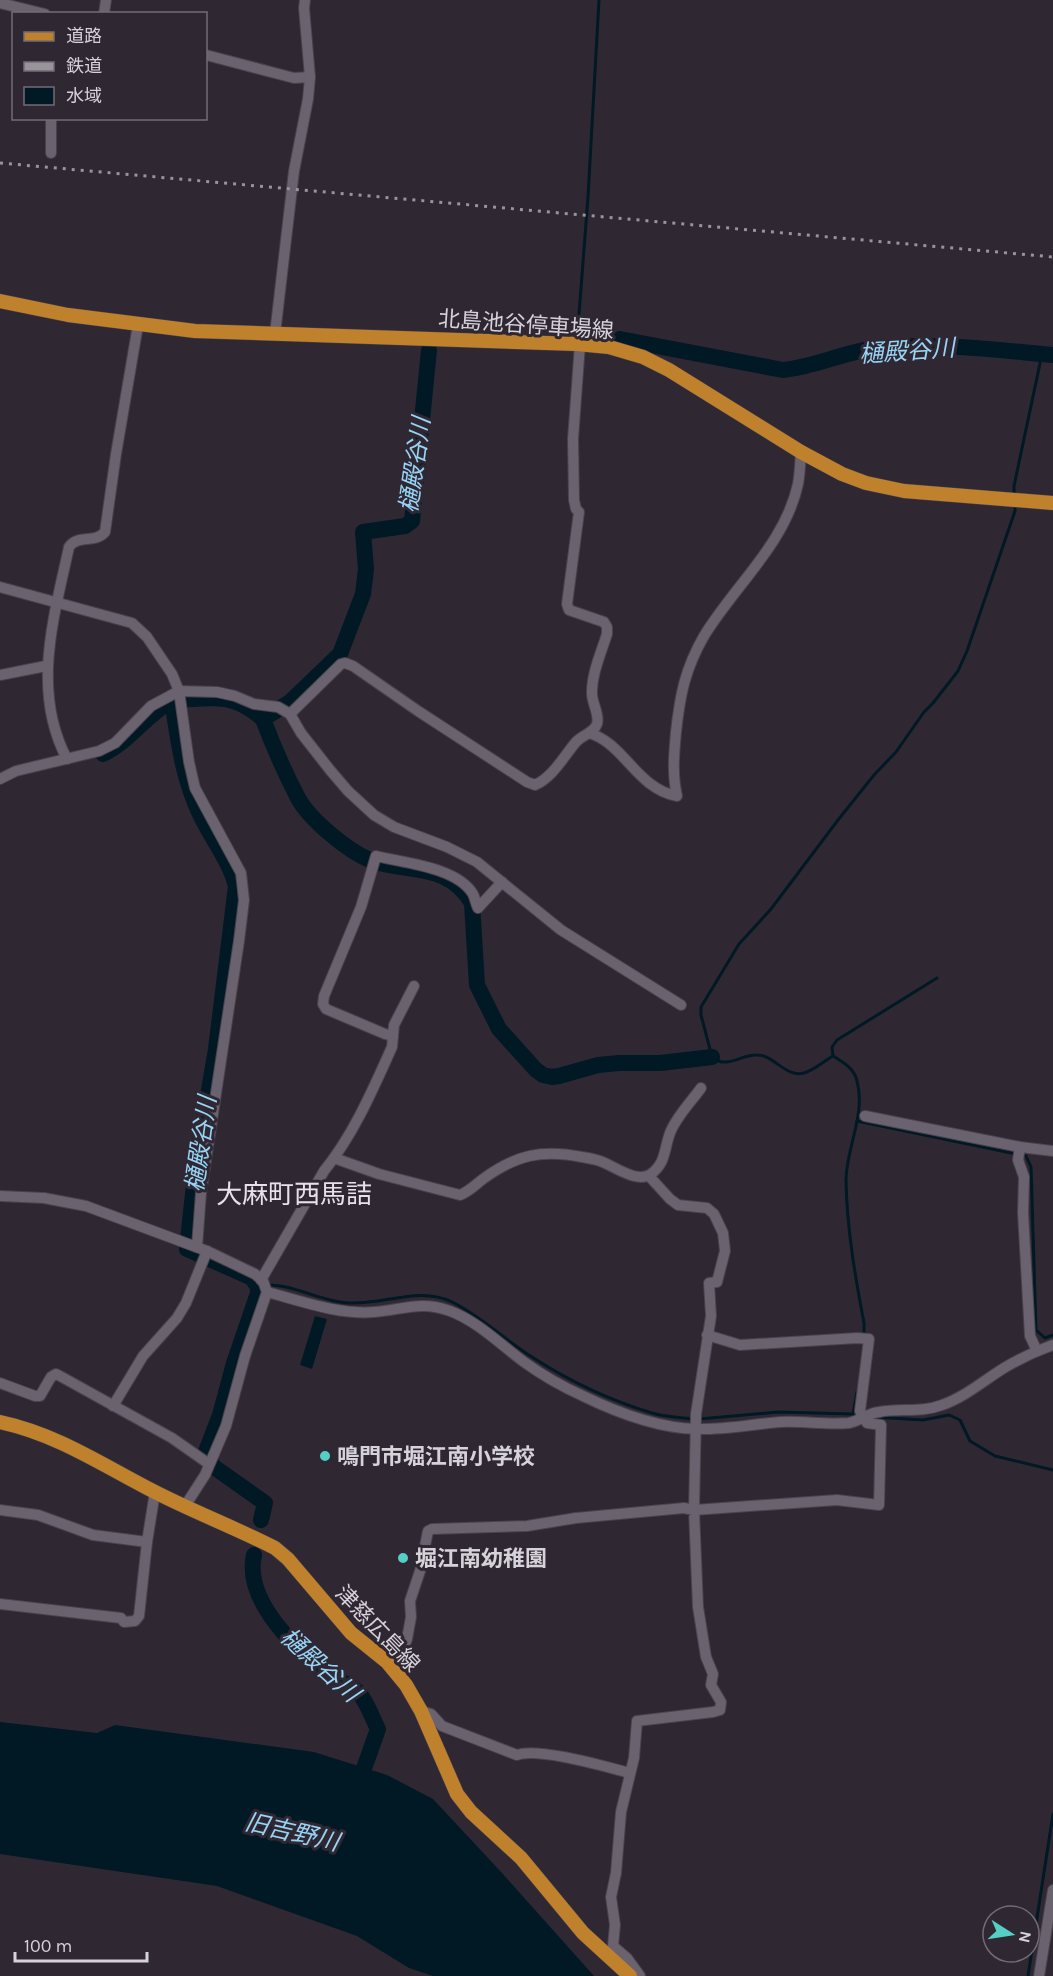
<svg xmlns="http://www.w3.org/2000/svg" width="1053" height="1976" viewBox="0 0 1053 1976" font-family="Karla,'Noto Sans JP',sans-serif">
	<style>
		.water { fill: #011925 }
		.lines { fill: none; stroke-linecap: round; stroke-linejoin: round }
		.stream { stroke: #011925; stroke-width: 3 }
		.river { stroke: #011925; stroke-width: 16 }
		.minor-casing { stroke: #49434c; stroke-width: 12 }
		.major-casing { stroke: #49434c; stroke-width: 15 }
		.minor { stroke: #6a626f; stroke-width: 10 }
		.major { stroke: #c0812c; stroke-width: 14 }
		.rail { stroke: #99949c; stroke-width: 3; stroke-dasharray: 3 6; stroke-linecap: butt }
		.poi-dot { fill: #55cec4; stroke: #2f2833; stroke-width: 2 }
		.labels { text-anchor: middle; stroke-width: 6; stroke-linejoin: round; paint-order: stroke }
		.street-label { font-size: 22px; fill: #d6d2d9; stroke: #2f2833 }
		.poi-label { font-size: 22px; font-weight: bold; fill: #d6d2d9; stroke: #2f2833; text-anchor: start }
		.water-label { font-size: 24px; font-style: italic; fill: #97d4f6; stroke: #2f2833 }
		.quarter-label { font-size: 26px; fill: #e9e0ee; stroke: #2f2833 }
	</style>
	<rect width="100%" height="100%" fill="#2f2833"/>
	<g class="water">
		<polygon points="315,1316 327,1319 312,1369 300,1365"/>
		<polygon points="0,1722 97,1733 115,1725 314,1752 387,1775 433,1799 502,1873 594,1976 433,1976 409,1968 357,1936 217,1886 0,1854"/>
	</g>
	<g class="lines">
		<g class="stream">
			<polyline points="578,327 588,197 599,0"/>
			<polyline points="1014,497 1014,486 1042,354"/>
			<polyline points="833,1056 832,1047 837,1040 937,978"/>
			<polyline points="857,1121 1026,1156 1031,1167 1036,1330 1045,1338 1053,1335"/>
			<path d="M269 1285C295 1285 322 1302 349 1303 384 1305 419 1286 452 1302 481 1316 505 1340 532 1357 569 1381 609 1400 652 1413 665 1417 679 1417 692 1419"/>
			<path d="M864 1335V1323C855 1276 847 1229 846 1181 846 1148 866 1115 857 1081 854 1068 844 1063 833 1056 824 1061 814 1070 804 1073 786 1078 774 1055 757 1055 741 1054 727 1070 712 1057L701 1015V1007L739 944 771 909 838 820 874 775 896 752 924 712 933 703 958 671 967 651 1015 511V503"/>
			<polyline points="873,1417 923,1420 949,1415 960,1420 970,1441 995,1456 1053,1470"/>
			<polyline points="699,1419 778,1412 853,1414 857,1392"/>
			<polyline points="1028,1976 1053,1814"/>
		</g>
		<g class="river">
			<path d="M620 339 783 370C816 367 846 351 877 348 936 342 995 350 1053 355"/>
			<path d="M429 350 412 521 405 526 363 532 366 569 363 594 340 654 290 702 263 719C273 746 285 773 298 798 310 820 348 851 370 860 407 874 447 861 472 903L477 985 499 1029 536 1070 543 1075 552 1077 559 1076 598 1065 619 1063H660L712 1057"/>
			<path d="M103 754C130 741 146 715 172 700"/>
			<path d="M261 1520 265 1503 214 1467 205 1454 220 1415 234 1363 258 1293V1287L252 1278 187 1249 196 1166 216 1049 236 886C229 859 210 837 199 812 182 776 178 738 172 700 212 699 231 691 263 719"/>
			<path d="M254 1555C244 1599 291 1644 322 1670 333 1678 348 1683 358 1692 367 1701 372 1718 378 1729L357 1788"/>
		</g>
		<g class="minor-casing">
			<g id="minor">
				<polyline points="0,3 45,14"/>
				<polyline points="104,14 106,0"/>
				<polyline points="206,55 294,78 310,77"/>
				<polyline points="51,118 51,153"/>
				<polyline points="275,334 294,171 308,99 310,77 304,8 305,0"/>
				<polyline points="0,587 132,623 147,637 172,674 179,691 189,762 195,788 241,873 244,900 239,941 201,1193 197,1247"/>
				<polyline points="0,675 46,666"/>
				<path d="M290 714 341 664 345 663 353 666 418 711 527 782 535 785C553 777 564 756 576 742 582 735 594 733 597 724 600 714 591 702 592 692 592 673 601 653 607 634V627L604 622 569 610 567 604 579 512 576 509 574 500 573 439 580 344"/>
				<path d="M589 733C624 743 637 789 677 796 672 774 674 754 676 732 680 695 685 669 704 636 735 585 785 544 798 484 800 474 800 463 801 452"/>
				<path d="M67 759C31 691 54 617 69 547 78 534 95 544 105 532L116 454 138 325"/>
				<polyline points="0,779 16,771 99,751 115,743 151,706 179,691 217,692 235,696 254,704 278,707 290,714 301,733 330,770 348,791 374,815 394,827 447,847 477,862 561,930 681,1005"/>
				<path d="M414 986 394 1025 393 1036 385 1034 326 1009 323 1004 324 996 361 907 376 856C404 863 457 867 473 894 475 898 476 904 478 908L502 882"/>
				<polyline points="865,1116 1020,1147 1053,1151"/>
				<polyline points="1020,1147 1018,1160 1024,1177 1023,1213 1030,1336 1037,1351"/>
				<path d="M334 1158 379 1174 460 1195C470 1191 475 1185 483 1179 516 1155 541 1149 582 1157 588 1158 594 1159 600 1161 614 1166 637 1184 651 1174 666 1163 664 1149 670 1133 676 1117 691 1102 701 1088"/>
				<polyline points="649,1176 670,1199 678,1205 707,1208 714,1214 723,1233 725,1251 717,1282 709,1283 711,1316 696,1414 694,1510 837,1500 879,1505 881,1425 867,1423 860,1411 869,1339 857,1338 740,1345 707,1335"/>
				<polyline points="0,1196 44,1198 86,1206 207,1251 255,1274 263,1281 267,1292 245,1356 226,1426 205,1475 185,1506"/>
				<path d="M261 1280 324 1171C354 1134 373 1089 392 1047L393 1036"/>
				<path d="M267 1292C301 1301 339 1315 374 1312 402 1310 421 1300 450 1311 477 1321 501 1345 524 1362 542 1375 563 1387 583 1396 618 1413 657 1428 696 1429 724 1430 753 1424 781 1422 804 1421 827 1425 849 1423 860 1421 868 1413 879 1412 900 1408 921 1413 942 1405 965 1397 983 1381 1004 1368 1019 1359 1036 1351 1053 1345"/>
				<polyline points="0,1383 35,1396 40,1396 51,1377 56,1374 60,1376 172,1438 209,1464"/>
				<polyline points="113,1406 143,1356 177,1318 186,1303 207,1251"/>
				<polyline points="0,1510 38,1515 93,1535 147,1542"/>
				<polyline points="0,1604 121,1618 124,1622 135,1621 139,1616 147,1542 155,1492"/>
				<polyline points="394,1670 399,1662 407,1639 411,1617 410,1601 420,1571 428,1531 432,1529 527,1526 576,1518 684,1508 694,1510 698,1607 706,1657 713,1674 711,1685 721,1702 720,1710 713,1712 637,1721 634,1758 621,1812 616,1873 611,1897 615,1925 613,1946 627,1958 640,1976"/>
				<path d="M421 1711 431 1714 442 1726 517 1755C538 1747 606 1767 630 1773"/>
				<polyline points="1039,1976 1053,1890"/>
			</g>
		</g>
		<g class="major-casing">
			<g id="major">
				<polyline points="0,301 68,315 195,331 577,344 609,347 643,357 669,370 801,452 842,474 866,483 904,491 1053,503"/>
				<path d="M0 1422C57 1434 104 1466 155 1492 194 1512 236 1528 275 1548L288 1559 351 1633 387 1662 406 1685 421 1711 457 1794 471 1812 521 1858 583 1933 630 1976"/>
			</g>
		</g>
		<use href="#minor" class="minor"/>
		<use href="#major" class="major"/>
		<polyline class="rail" points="0,163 1053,257"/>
	</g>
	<g class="poi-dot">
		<circle cx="325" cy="1456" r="6"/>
		<circle cx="403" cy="1558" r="6"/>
	</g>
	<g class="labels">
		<g class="street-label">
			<text transform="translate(526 324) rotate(4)" y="8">北島池谷停車場線</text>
			<text transform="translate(378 1628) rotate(46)" y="8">津慈広島線</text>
		</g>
		<g class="poi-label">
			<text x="337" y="1464">鳴門市堀江南小学校</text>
			<text x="415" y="1566">堀江南幼稚園</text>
		</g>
		<g class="water-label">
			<text transform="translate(907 351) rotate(-4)" y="8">樋殿谷川</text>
			<text transform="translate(415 465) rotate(-82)" y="8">樋殿谷川</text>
			<text transform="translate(201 1144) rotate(-82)" y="8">樋殿谷川</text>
			<text transform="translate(320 1665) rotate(42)" y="8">樋殿谷川</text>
			<text transform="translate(292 1832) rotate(13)" y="8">旧吉野川</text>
		</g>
		<g class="quarter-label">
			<text x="294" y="1203">大麻町西馬詰</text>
		</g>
	</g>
	<rect x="12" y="12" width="195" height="108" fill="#2f2833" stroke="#726c75" stroke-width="1.5"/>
	<rect x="24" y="32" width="30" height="9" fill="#c0812c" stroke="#726c75" stroke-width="1.5"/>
	<text x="66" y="42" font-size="18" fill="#d6d2d9">道路</text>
	<rect x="24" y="62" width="30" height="9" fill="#99949c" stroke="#726c75" stroke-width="1.5"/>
	<text x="66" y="72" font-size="18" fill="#d6d2d9">鉄道</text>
	<rect x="24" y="87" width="30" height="18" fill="#011925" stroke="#726c75" stroke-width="1.5"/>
	<text x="66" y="102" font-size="18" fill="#d6d2d9">水域</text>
	<g transform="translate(1011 1934) rotate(102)"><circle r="28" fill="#2f2833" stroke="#726c75" stroke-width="1.5"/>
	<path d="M0-4.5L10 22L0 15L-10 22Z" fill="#55cec4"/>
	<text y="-9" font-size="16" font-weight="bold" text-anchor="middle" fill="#d6d2d9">N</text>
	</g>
	<path d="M15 1952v9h132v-9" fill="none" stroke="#d6d2d9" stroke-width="3"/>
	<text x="24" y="1952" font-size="18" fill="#d6d2d9" stroke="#2f2833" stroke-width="4.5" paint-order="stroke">100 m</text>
</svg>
